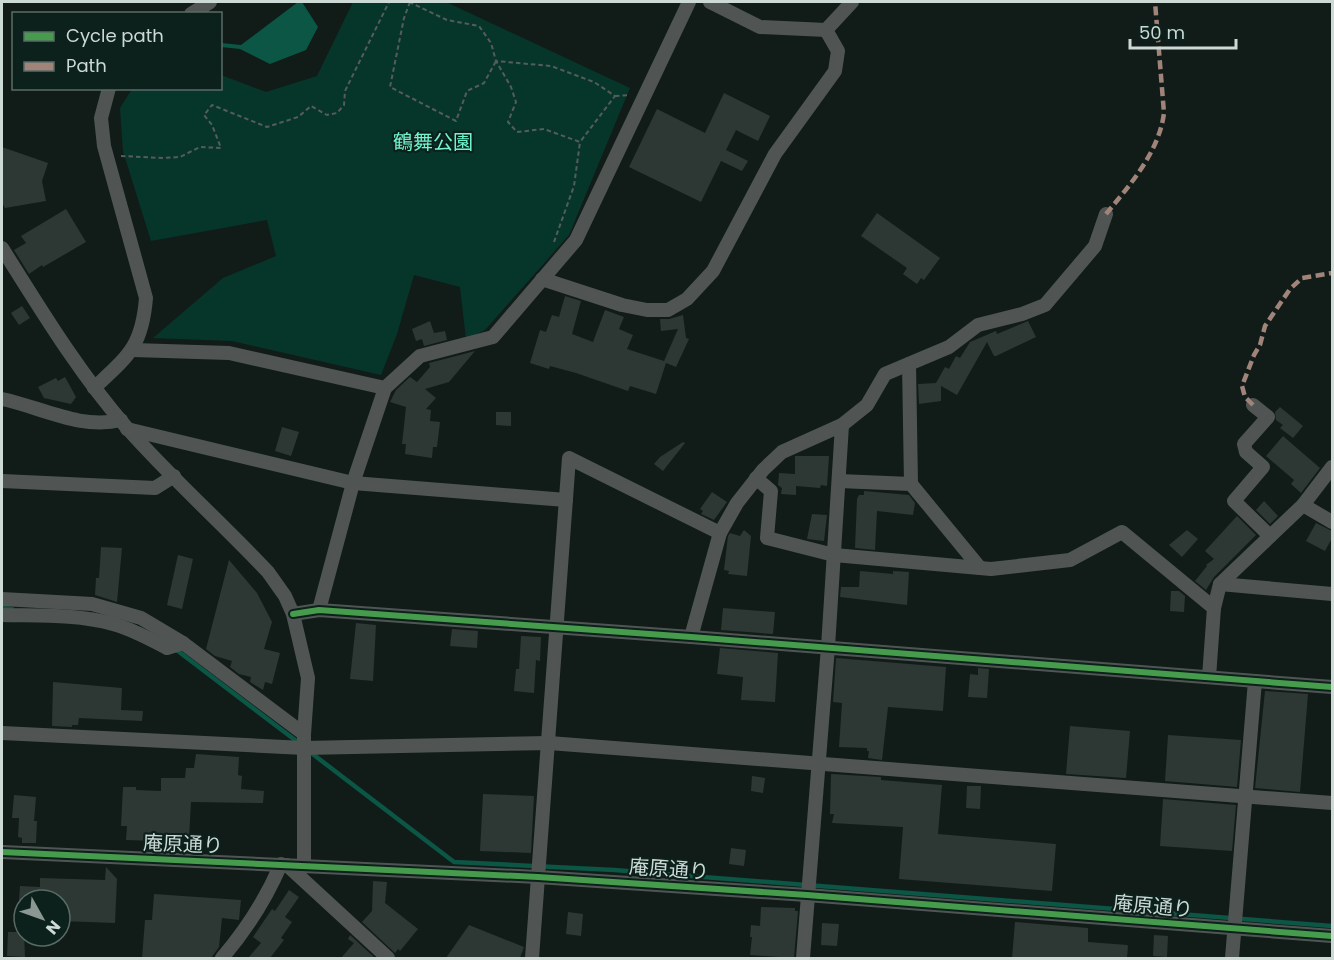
<svg xmlns="http://www.w3.org/2000/svg" width="1334" height="960" viewBox="0 0 1334 960" font-family="Poppins,'Noto Sans JP',sans-serif">
	<style>
		.green { fill: #06362a }
		.water { fill: #0b5644 }
		.lines { fill: none; stroke-linecap: round; stroke-linejoin: round }
		.stream { stroke: #0b5644; stroke-width: 4.5 }
		.building { fill: #2d3733 }
		.path { stroke: #565c5a; stroke-width: 2; stroke-dasharray: 4.5 3; stroke-linecap: butt }
		.minor { stroke: #505553; stroke-width: 14 }
		.quiet { stroke: #a18479; stroke-width: 4.5; stroke-dasharray: 9 4.5; stroke-linecap: butt }
		.cycleway-casing { stroke: #0c211b; stroke-width: 10 }
		.cycleway { stroke: #469c4c; stroke-width: 6 }
		.labels { text-anchor: middle; stroke-width: 4.5; stroke-linejoin: round; paint-order: stroke }
		.park-label { font-size: 20px; fill: #71f4cd; stroke: #0c211b }
		.street-label { font-size: 20px; fill: #ccd9d4; stroke: #0c211b }
	</style>
	<rect width="100%" height="100%" fill="#111c19"/>
	<polygon class="green" points="353,2 446,2 630,88 569,235 485,330 466,339 460,287 414,275 397,334 381,375 232,341 153,338 223,278 276,256 267,220 151,241 123,151 120,108 132,89 220,88 221,75 266,92 317,76"/>
	<polygon class="water" points="298,2 302,2 318,27 306,50 270,64 240,49 221,47 221,43 241,45"/>
	<g class="lines">
		<g class="stream">
			<polyline points="2,608 12,609"/>
			<polyline points="174,648 299,743"/>
			<polyline points="310,752 454,862 614,870 1332,926"/>
		</g>
	</g>
	<g class="building">
		<polygon points="724,93 770,116 758,141 736,130 726,150 748,161 742,171 721,161 701,202 629,167 657,109 705,133"/>
		<polygon points="2,147 48,163 42,181 46,201 5,208 2,203"/>
		<polygon points="66,209 86,242 43,267 42,265 29,274 14,250 26,243 21,236"/>
		<polygon points="877,213 940,258 924,280 921,278 917,284 903,274 907,268 861,236"/>
		<polygon points="565,296 581,301 572,334 593,342 605,310 624,317 619,329 633,335 627,349 664,361 678,329 661,331 660,319 669,319 683,315 686,338 689,339 676,367 666,363 656,394 630,386 628,391 576,373 550,366 549,369 530,363 540,330 546,332 552,315 559,317"/>
		<polygon points="22,306 30,318 19,325 11,313"/>
		<polygon points="430,321 434,333 445,331 447,340 424,346 422,339 416,341 412,329"/>
		<polygon points="1028,321 1036,337 996,356 994,356 987,342 957,395 941,386 941,401 919,404 918,384 936,383 945,367 949,369 956,356 960,358 970,342 996,331 997,334"/>
		<polygon points="475,351 449,382 425,389 436,398 426,409 431,410 430,421 440,422 437,447 433,447 432,458 405,454 406,444 402,444 406,407 390,402 396,390 410,377 417,382 430,367 429,363"/>
		<polygon points="65,377 76,397 71,404 44,398 38,387 56,378 58,381"/>
		<polygon points="1280,407 1303,426 1293,438 1280,428 1283,425 1276,420 1275,412"/>
		<polygon points="496,412 511,412 511,426 496,425"/>
		<polygon points="282,427 299,432 291,456 275,451"/>
		<polygon points="1283,436 1320,468 1301,493 1291,484 1294,480 1266,456"/>
		<polygon points="683,442 685,443 663,471 654,464 660,457"/>
		<polygon points="795,456 829,456 827,486 821,485 820,488 796,486 796,495 781,494 782,488 778,485 779,473 795,474"/>
		<polygon points="864,491 909,495 915,503 913,515 877,511 875,550 855,548 857,499 859,495 864,495"/>
		<polygon points="712,492 727,502 714,520 701,514 703,511 700,509"/>
		<polygon points="1264,501 1278,516 1270,524 1256,510"/>
		<polygon points="812,514 827,515 824,541 807,539"/>
		<polygon points="1237,516 1256,535 1214,577 1206,590 1195,581 1207,566 1206,565 1214,559 1205,551"/>
		<polygon points="1316,523 1332,531 1332,538 1325,551 1306,541"/>
		<polygon points="744,530 751,536 747,576 728,574 729,571 724,570 728,536 730,533 740,536"/>
		<polygon points="1187,530 1198,539 1182,557 1169,545"/>
		<polygon points="101,547 122,548 117,602 95,595 96,578 99,578"/>
		<polygon points="178,555 193,559 182,609 167,605"/>
		<polygon points="229,560 257,593 272,622 264,649 280,653 272,684 265,682 263,690 250,682 251,677 239,674 230,667 232,661 215,656 206,649"/>
		<polygon points="860,571 893,574 893,571 909,572 907,605 840,597 841,587 859,587"/>
		<polygon points="1171,591 1179,591 1185,596 1184,612 1170,611"/>
		<polygon points="723,608 775,612 773,634 721,630"/>
		<polygon points="356,623 376,625 373,681 350,679"/>
		<polygon points="452,629 478,631 477,648 450,646"/>
		<polygon points="521,636 541,637 540,661 536,660 534,693 514,691 516,669 519,669"/>
		<polygon points="720,648 778,653 775,702 741,700 743,677 717,674"/>
		<polygon points="836,658 946,667 943,711 888,707 882,760 868,758 869,751 867,751 867,748 839,747 842,703 833,702"/>
		<polygon points="978,668 989,669 987,698 968,697 970,674 978,675"/>
		<polygon points="53,682 122,688 121,710 143,711 142,721 79,718 78,725 72,725 72,727 52,726"/>
		<polygon points="1265,691 1308,694 1300,792 1255,788"/>
		<polygon points="1070,726 1130,731 1126,778 1066,774"/>
		<polygon points="1168,735 1241,740 1237,787 1165,781"/>
		<polygon points="196,754 239,757 238,775 242,776 241,789 264,791 263,803 191,802 189,838 183,838 183,842 126,840 127,826 121,826 123,787 136,787 136,790 161,791 161,778 185,778 186,768 194,768"/>
		<polygon points="831,774 881,777 881,780 942,785 938,834 1056,844 1052,891 899,879 903,827 832,823 834,814 830,814"/>
		<polygon points="752,776 765,778 763,793 751,791"/>
		<polygon points="967,786 981,786 980,809 966,808"/>
		<polygon points="483,794 534,796 531,853 480,851"/>
		<polygon points="14,795 36,797 34,821 37,821 36,843 22,843 22,838 18,837 19,818 12,818"/>
		<polygon points="1163,799 1236,805 1232,851 1160,846"/>
		<polygon points="731,848 746,850 744,866 729,864"/>
		<polygon points="106,867 117,879 115,923 60,921 60,900 19,900 20,886 40,887 40,878 105,880"/>
		<polygon points="373,881 387,882 385,903 418,929 400,951 398,949 395,953 362,922 372,911"/>
		<polygon points="289,890 299,897 285,917 292,922 281,938 284,940 270,958 248,958 261,943 253,937 272,909 275,911"/>
		<polygon points="154,894 241,900 239,920 222,918 219,947 211,958 142,958 145,920 152,920"/>
		<polygon points="761,907 795,908 795,911 798,911 794,958 750,955 752,937 750,937 751,925 760,926"/>
		<polygon points="568,912 583,914 581,936 566,934"/>
		<polygon points="1015,922 1088,928 1088,942 1127,945 1128,946 1127,958 1012,958"/>
		<polygon points="822,923 839,924 837,946 821,945"/>
		<polygon points="469,925 524,947 520,958 446,958"/>
		<polygon points="8,932 24,932 25,957 7,956"/>
		<polygon points="350,935 375,958 341,958 354,943 348,939"/>
		<polygon points="1154,935 1168,936 1167,957 1153,956"/>
	</g>
	<g class="lines">
		<g class="path">
			<polyline points="409,2 447,20 479,26 491,43 496,61 511,87 516,102 508,122 517,132 544,129 580,142 615,96 594,82 551,66 496,61"/>
			<polyline points="410,2 404,18 390,87 456,121 467,91 484,83 496,61"/>
			<polyline points="615,96 630,95"/>
			<polyline points="121,156 163,158 180,157 200,147 221,148 212,125 204,115 212,105 267,127 298,117 311,106 327,115 337,113 344,105 345,91 389,2"/>
			<polyline points="554,242 574,186 580,142"/>
		</g>
		<g class="minor">
			<polyline points="710,2 760,27 826,30"/>
			<polyline points="191,14 210,2"/>
			<path d="M2 248C41 310 79 373 127 428 171 478 222 523 268 572L285 596 293 614 308 678 304 734V866"/>
			<polyline points="542,279 622,305 647,310 668,310 687,299 713,271 775,154 835,71 838,51 826,30 852,2"/>
			<polyline points="133,350 229,353 385,388"/>
			<polyline points="909,364 911,484 980,568"/>
			<path d="M94 388C128 356 142 347 146 298L104 146 101 118 109 88"/>
			<path d="M2 399C41 407 80 430 121 420"/>
			<polyline points="1253,405 1268,417 1244,444 1246,452 1263,467 1234,501 1270,536"/>
			<polyline points="127,429 353,483 566,500"/>
			<polyline points="756,478 771,491 767,538 834,555 991,569 1070,560 1122,532 1214,608"/>
			<polyline points="2,481 155,488 174,476"/>
			<polyline points="839,481 911,484"/>
			<polyline points="1303,505 1332,467"/>
			<polyline points="1220,584 1332,594"/>
			<polyline points="2,599 92,604 141,618 183,643 304,734"/>
			<polyline points="319,610 353,483 385,388 420,356 493,337 576,240 689,2"/>
			<polyline points="293,614 319,610 691,637 1332,687"/>
			<path d="M2 615C38 616 77 614 113 624 132 629 150 639 167 648L183 643"/>
			<polyline points="691,637 720,533 737,503 763,470 782,452 842,425 867,405 885,374 949,347 978,325 1022,314 1045,305 1095,246 1106,214"/>
			<polyline points="1209,677 1214,608 1220,584 1303,505 1332,522"/>
			<polyline points="2,733 304,748 549,743 1332,803"/>
			<polyline points="2,852 538,877 807,895 1332,936"/>
			<polyline points="287,865 388,958"/>
			<path d="M222 958C246 930 266 899 281 864"/>
			<polyline points="532,958 569,458 720,533"/>
			<polyline points="803,958 828,647 842,425"/>
			<polyline points="1232,958 1255,681"/>
		</g>
		<g class="quiet">
			<path d="M1106 214C1130 185 1159 152 1164 113L1155 2"/>
			<polyline points="1253,405 1245,397 1242,386 1254,355 1260,345 1265,326 1290,289 1302,278 1332,273"/>
		</g>
		<g class="cycleway-casing">
			<g id="cycleway">
				<polyline points="293,614 319,610 691,637 1332,687"/>
				<polyline points="2,852 538,877 807,895 1332,936"/>
			</g>
		</g>
		<use href="#cycleway" class="cycleway"/>
	</g>
	<g class="labels">
		<g class="park-label">
			<text x="433" y="149">鶴舞公園</text>
		</g>
		<g class="street-label">
			<text transform="translate(183 844) rotate(2)" y="7">庵原通り</text>
			<text transform="translate(669 869) rotate(4)" y="7">庵原通り</text>
			<text transform="translate(1153 906) rotate(5)" y="7">庵原通り</text>
		</g>
	</g>
	<rect width="1334" height="960" fill="none" stroke="#ccd9d4" stroke-width="6"/>
	<rect x="12" y="12" width="210" height="78" fill="#0c211b" stroke="#596b65" stroke-width="1.5"/>
	<rect x="24" y="32" width="30" height="9" fill="#469c4c" stroke="#596b65" stroke-width="1.5"/>
	<text x="66" y="42" font-size="18" fill="#ccd9d4">Cycle path</text>
	<rect x="24" y="62" width="30" height="9" fill="#a18479" stroke="#596b65" stroke-width="1.5"/>
	<text x="66" y="72" font-size="18" fill="#ccd9d4">Path</text>
	<g transform="translate(42 918) rotate(130)"><circle r="28" fill="#0c211b" stroke="#596b65" stroke-width="1.5"/>
	<path d="M0-4.5L10 22L0 15L-10 22Z" fill="#8b9793"/>
	<text y="-9" font-size="16" font-weight="bold" text-anchor="middle" fill="#ccd9d4">N</text>
	</g>
	<path d="M1130 39v9h106v-9" fill="none" stroke="#ccd9d4" stroke-width="3"/>
	<text x="1139" y="39" font-size="18" fill="#ccd9d4" stroke="#0c211b" stroke-width="4.5" paint-order="stroke">50 m</text>
</svg>
